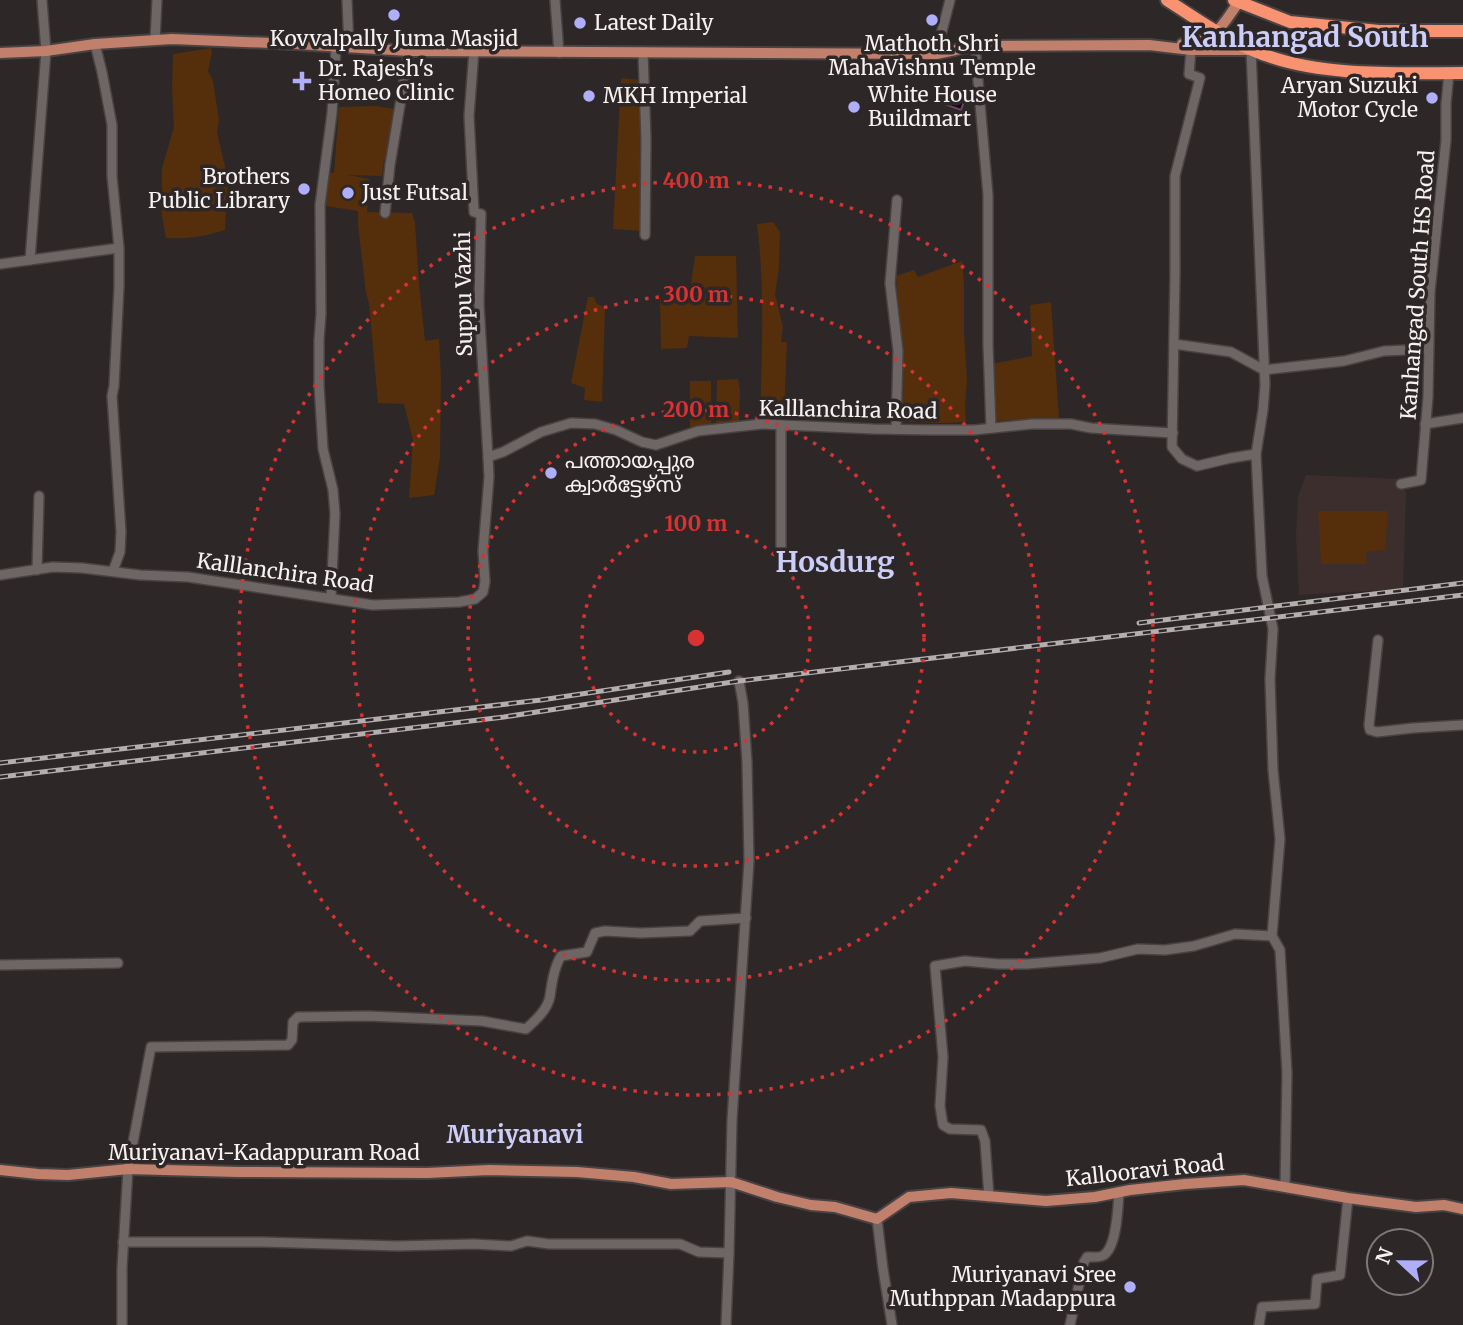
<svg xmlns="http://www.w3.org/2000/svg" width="1463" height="1325" viewBox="0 0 1463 1325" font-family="Merriweather,'Noto Sans Malayalam',serif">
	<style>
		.built { fill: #3c2e2d }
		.green { fill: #552e0b }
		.water { fill: #27001c; stroke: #65495c; stroke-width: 2 }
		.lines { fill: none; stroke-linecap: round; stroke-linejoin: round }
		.minor-casing { stroke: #484242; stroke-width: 12 }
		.major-casing { stroke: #484242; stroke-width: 14 }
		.highway-casing { stroke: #484242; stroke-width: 16 }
		.minor { stroke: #6e6565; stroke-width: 9 }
		.major { stroke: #c1806c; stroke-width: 10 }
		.highway { stroke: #f89270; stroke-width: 12 }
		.rail-casing { stroke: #b4aeae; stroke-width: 5 }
		.rail { stroke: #2e2727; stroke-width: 2.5; stroke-dasharray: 8; stroke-linecap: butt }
		.ring { fill: none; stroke: #d83232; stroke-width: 3.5; stroke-dasharray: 3.5 7 }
		.poi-dot { fill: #aeaefa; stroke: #2e2727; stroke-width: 2.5 }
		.labels { text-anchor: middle; stroke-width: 7; stroke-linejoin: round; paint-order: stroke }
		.poi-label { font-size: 21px; fill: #f7f2f2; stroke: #2e2727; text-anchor: start }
		.street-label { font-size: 21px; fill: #f7f2f2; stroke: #2e2727 }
		.quarter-label { font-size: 24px; font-weight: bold; fill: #cccef9; stroke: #2e2727 }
		.district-label { font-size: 28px; font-weight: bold; fill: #cccef9; stroke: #2e2727 }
		.centre { fill: #d83232; stroke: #2e2727; stroke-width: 3.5 }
		.ring-label { font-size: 21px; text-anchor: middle; font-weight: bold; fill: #d83232; stroke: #2e2727; stroke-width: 7; stroke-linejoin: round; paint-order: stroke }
	</style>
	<rect width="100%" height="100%" fill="#2e2727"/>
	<polygon class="built" points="1306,475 1400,479 1406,492 1403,589 1299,595 1296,536 1298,496"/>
	<g class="green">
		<path d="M211 48 212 53 208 71 213 81 219 120 217 133 228 179 225 230C203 237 188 239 166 238L162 216V168L174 127 172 87 173 54Z"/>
		<polygon points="621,78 641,80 643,231 613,229"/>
		<polygon points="377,106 393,109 397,113 389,158 384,160 382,176 348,175 370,179 367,212 412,213 415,223 419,284 425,341 439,339 441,377 440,458 434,495 409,498 413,440 404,404 378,403 369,303 366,293 358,225 358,211 326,206 329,173 334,173 339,107"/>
		<path d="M773 222 780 232 779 268 775 294 783 327 781 342H787L784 416 760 419C762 354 765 288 757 224Z"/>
		<polygon points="695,256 736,256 738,338 689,336 687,348 661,349 660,298 689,297"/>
		<polygon points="962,261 964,284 964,333 967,380 965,406 966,422 945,423 902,422 899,407 902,360 896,276 914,270 918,277"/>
		<polygon points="588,297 594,297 596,303 605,308 602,402 584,400 585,388 571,383"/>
		<polygon points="1051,302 1059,418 994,421 992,364 1032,356 1030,305"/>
		<polygon points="738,379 740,391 739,423 716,426 717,380"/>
		<polygon points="690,381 711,381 711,426 690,427"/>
		<polygon points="1318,511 1388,511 1385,550 1366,552 1367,564 1321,564"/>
	</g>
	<polygon class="water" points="950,88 967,93 961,110 944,104"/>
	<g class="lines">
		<g class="minor-casing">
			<g id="minor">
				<polyline points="347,0 349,48"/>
				<polyline points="555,0 559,53"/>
				<polyline points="155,40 157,0"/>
				<polyline points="95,44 102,72 112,125 112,176 119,248 119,287 114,386 112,396 121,532 120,552 113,571"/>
				<polyline points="975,46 988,195 988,345 991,428"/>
				<polyline points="1251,50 1265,385 1263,410 1256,454"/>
				<polyline points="474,51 469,116 474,212 481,214 479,304 488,457"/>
				<polyline points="643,52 646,140 645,235"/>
				<polyline points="936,54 950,0"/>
				<polyline points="385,213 390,165 409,51"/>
				<polyline points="30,260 46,51 42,0"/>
				<polyline points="0,264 119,248"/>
				<polyline points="1174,344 1231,352 1264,370 1344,361 1384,351 1428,349"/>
				<polyline points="1425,424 1463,418"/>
				<polyline points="896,429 898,351 890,283 897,200"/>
				<polyline points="1401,484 1421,480 1428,397 1430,292 1446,140 1446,104 1449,73"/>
				<polyline points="781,550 781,425"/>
				<polyline points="37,570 39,496"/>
				<polyline points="0,575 53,567 82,568 140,575 188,577 373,605 459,602 475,599 483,592 485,582 483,551 489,477 488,457 503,452 541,432 571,423 595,424 616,430 642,442 656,445 698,431 762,424 873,429 930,430 974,430 1032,424 1071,424 1091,428 1173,433"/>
				<polyline points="331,597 335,514 333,490 323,449 319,385 319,340 321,314 320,205 332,113 336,47"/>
				<polyline points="1378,640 1369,725 1370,730 1377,732 1413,728 1463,725"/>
				<polyline points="1272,936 1280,950 1287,1073 1285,1187"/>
				<polyline points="0,965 118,963"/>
				<polyline points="989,1197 985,1141 981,1130 950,1129 943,1125 940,1106 943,1057 935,966 965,961 998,964 1027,964 1100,958 1138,949 1165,950 1194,946 1235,934 1272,936 1280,839 1273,770 1270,679 1273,629 1262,576 1256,454 1231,458 1197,466 1182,459 1172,447 1175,274 1175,176 1200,78 1189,74 1191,50"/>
				<polyline points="877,1219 883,1269 892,1325"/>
				<polyline points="123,1242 262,1242 398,1246 474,1244 511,1246 527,1241 549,1244 680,1244 699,1252 729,1253 732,1120 749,861 747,762 743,703 739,681"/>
				<path d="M122 1325V1268L128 1169 151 1047 288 1045 292 1040 293 1022 298 1017 368 1016 482 1021 526 1029C536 1020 548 1009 550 996 552 982 554 968 561 956L587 952 595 933 605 931 641 933 690 931 700 921 746 918"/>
				<polyline points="726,1325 729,1253"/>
				<path d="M1070 1325 1084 1262 1087 1257C1093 1257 1100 1258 1104 1255 1117 1246 1118 1207 1119 1192"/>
				<polyline points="1259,1325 1262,1307 1315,1304 1317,1279 1340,1275 1348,1198"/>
			</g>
		</g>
		<g class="major-casing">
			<g id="major">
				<path d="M1182 44C1215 43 1221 27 1238 3"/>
				<polyline points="0,53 46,51 95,44 172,39 296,44 409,51 936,54 975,46 1149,45 1191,50 1251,50"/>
				<polyline points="0,1170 38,1174 68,1175 128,1169 238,1172 427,1173 489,1170 577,1172 634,1177 671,1184 731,1182 777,1197 811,1205 835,1207 877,1219 909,1197 951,1193 1046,1201 1095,1197 1130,1190 1185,1184 1244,1180 1348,1198 1416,1207 1444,1205 1463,1209"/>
			</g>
		</g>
		<g class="highway-casing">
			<g id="highway">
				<path d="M1167 0C1198 20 1230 43 1265 55 1324 77 1401 73 1463 73"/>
				<polyline points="1234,0 1290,22 1379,31 1463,31"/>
			</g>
		</g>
		<use href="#minor" class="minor"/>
		<use href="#major" class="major"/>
		<use href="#highway" class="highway"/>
		<g class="rail-casing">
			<g id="rail">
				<polyline points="1139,623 1463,583"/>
				<polyline points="0,763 541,700 729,672"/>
				<polyline points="0,777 504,717 739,681 1463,595"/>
			</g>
		</g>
		<use href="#rail" class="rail"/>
	</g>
	<g class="ring">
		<circle cx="696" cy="638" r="114"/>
		<circle cx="696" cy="638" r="228"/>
		<circle cx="696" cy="638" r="343"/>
		<circle cx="696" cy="638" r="457"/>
	</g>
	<g class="poi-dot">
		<circle cx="394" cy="15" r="7"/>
		<circle cx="932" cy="20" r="7"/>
		<circle cx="580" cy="23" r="7"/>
		<path d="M298.5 70.5h7v7h7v7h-7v7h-7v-7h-7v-7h7z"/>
		<circle cx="589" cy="96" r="7"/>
		<circle cx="1432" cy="98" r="7"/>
		<circle cx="854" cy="107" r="7"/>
		<circle cx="304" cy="189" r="7"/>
		<circle cx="348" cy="193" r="7"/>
		<circle cx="551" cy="473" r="7"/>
		<circle cx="1130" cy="1287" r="7"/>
	</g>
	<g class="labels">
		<g class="poi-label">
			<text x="594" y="30">Latest Daily</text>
			<text x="394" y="46" text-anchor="middle">Kovvalpally Juma Masjid</text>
			<text x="932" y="51" text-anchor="middle">Mathoth Shri<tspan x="932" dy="24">MahaVishnu Temple</tspan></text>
			<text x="318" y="76">Dr. Rajesh's<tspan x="318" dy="24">Homeo Clinic</tspan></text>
			<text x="1418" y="93" text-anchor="end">Aryan Suzuki<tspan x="1418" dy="24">Motor Cycle</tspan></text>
			<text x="868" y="102">White House<tspan x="868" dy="24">Buildmart</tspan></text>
			<text x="603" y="103">MKH Imperial</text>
			<text x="290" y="184" text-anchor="end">Brothers<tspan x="290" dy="24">Public Library</tspan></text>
			<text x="362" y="200">Just Futsal</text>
			<text x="565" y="468">പത്തായപ്പുര<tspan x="565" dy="24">ക്വാർട്ടേഴ്സ്</tspan></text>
			<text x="1116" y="1282" text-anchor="end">Muriyanavi Sree<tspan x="1116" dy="24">Muthppan Madappura</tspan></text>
		</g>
		<g class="street-label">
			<text transform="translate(1418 285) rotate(-86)" y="7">Kanhangad South HS Road</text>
			<text transform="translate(464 294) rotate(-91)" y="7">Suppu Vazhi</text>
			<text transform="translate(848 410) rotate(1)" y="7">Kalllanchira Road</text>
			<text transform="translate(285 573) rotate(8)" y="7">Kalllanchira Road</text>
			<text x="264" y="1160">Muriyanavi-Kadappuram Road</text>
			<text transform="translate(1145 1171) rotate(-6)" y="7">Kallooravi Road</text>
		</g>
		<g class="quarter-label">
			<text x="515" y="1143">Muriyanavi</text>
		</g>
		<g class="district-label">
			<text x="1305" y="47">Kanhangad South</text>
			<text x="835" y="572">Hosdurg</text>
		</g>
	</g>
	<circle cx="696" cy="638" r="10" class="centre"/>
	<g class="ring-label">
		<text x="696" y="188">400 m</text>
		<text x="696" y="302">300 m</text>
		<text x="696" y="417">200 m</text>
		<text x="696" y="531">100 m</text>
	</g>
	<g transform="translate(1400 1262) rotate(292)"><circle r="33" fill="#2e2727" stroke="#7e7878" stroke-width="2"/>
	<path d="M0-5L12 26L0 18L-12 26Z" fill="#aeaefa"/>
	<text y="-10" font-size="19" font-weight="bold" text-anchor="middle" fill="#f7f2f2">N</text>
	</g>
</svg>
